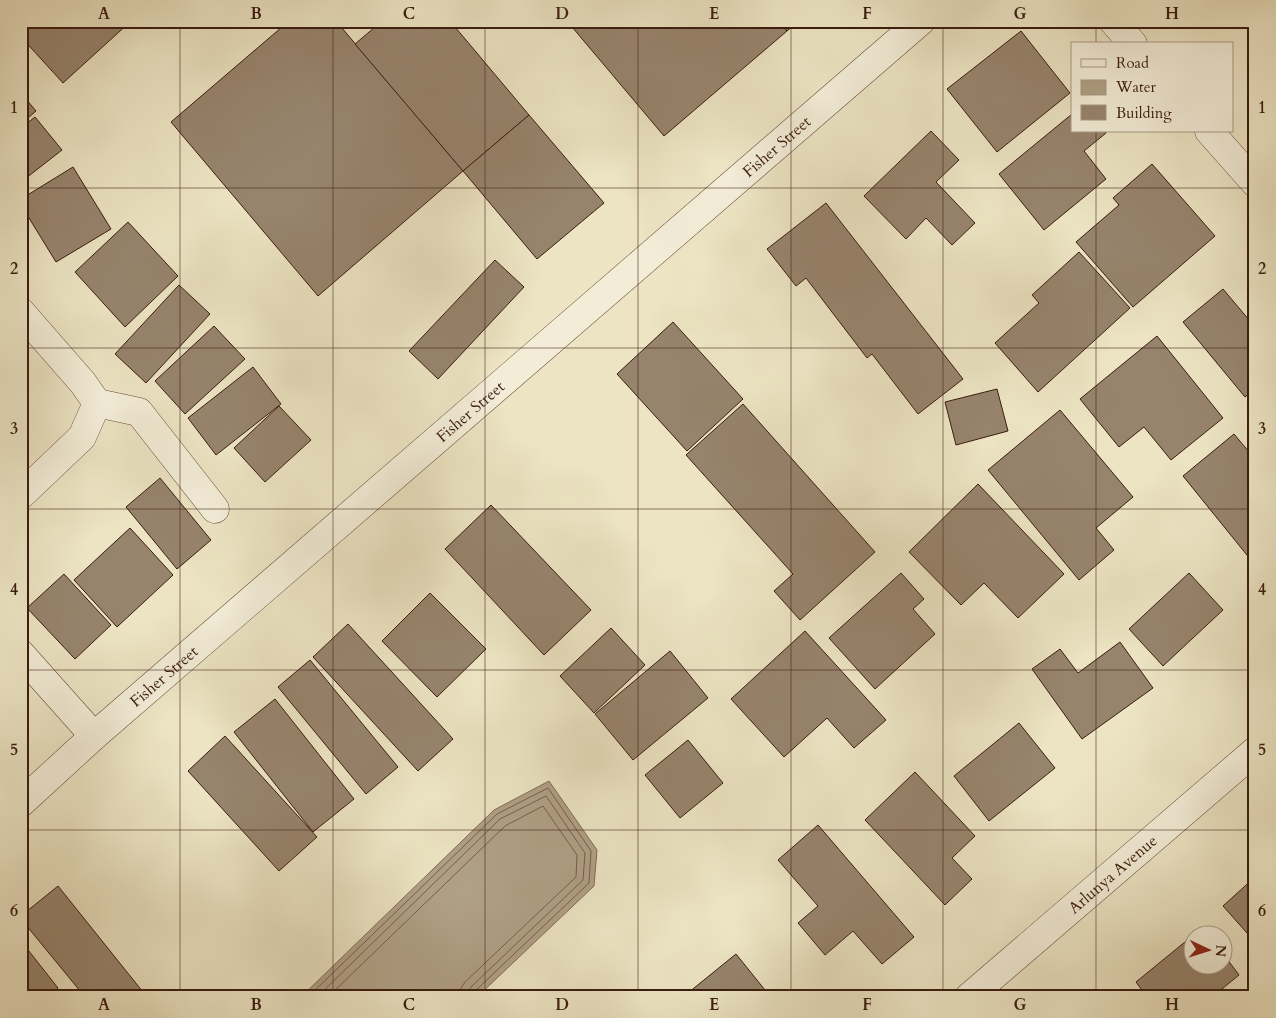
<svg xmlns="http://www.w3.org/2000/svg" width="1276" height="1018" viewBox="0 0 1276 1018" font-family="Cardo,serif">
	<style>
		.water { fill: #b0a086; stroke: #816b57 }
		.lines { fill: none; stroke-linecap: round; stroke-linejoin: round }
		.shore { stroke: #765e4b; stroke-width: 1 }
		.building { fill: #97846d; stroke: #3b1c10 }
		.minor-casing { stroke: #674e3d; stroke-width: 29 }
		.minor { stroke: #f3edd8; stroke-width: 28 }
		.grid { fill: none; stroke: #3b1c10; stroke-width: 1; stroke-opacity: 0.55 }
		.labels { text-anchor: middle; stroke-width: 4; stroke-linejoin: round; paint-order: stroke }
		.street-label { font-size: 16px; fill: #3b1c10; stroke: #f3edd8 }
		.neatline { fill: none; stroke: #3b1c10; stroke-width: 2 }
		.grid-label { font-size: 16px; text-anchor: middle; font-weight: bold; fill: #3b1c10 }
	</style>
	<rect width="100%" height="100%" fill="#ece4c3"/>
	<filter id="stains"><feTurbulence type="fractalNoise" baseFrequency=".004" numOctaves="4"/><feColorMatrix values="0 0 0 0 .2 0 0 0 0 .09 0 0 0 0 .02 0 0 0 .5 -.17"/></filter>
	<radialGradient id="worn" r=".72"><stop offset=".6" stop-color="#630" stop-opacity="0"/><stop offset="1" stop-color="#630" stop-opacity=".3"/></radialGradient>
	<polygon class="water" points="549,781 597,850 594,886 477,997 301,997 494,810"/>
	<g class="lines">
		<g class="shore">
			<polyline points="308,997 497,814 548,788 591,851 589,883 475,991 474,997"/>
			<polyline points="317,997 500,819 546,796 585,853 583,880 471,987 468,991 467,997"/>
			<polyline points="328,997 505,826 543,806 577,855 576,877 465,982 461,988 460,997"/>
		</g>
	</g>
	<g class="building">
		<polygon points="21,21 131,21 63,83 21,37"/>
		<polygon points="289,21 336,21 463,171 318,296 171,122"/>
		<polygon points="382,21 450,21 529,115 463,171 355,44"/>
		<polygon points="567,21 779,21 787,31 664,136"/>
		<polygon points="779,21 799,21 787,31"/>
		<polygon points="1021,31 1070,93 997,152 947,89"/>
		<polygon points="21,93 36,111 21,124"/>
		<polygon points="1072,114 1072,131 1105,131 1106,133 1084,151 1106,179 1044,230 999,174"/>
		<polygon points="529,115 604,203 537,259 463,171"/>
		<polygon points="35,117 62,150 21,182 21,128"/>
		<polygon points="931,131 959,160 936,182 975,223 952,245 926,218 906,239 864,196"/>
		<polygon points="1152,164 1215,236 1133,307 1076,242 1119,205 1113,198"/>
		<polygon points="73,167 111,229 56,262 21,205 21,199"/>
		<polygon points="826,203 963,379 918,414 872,354 867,358 806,278 796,286 767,249"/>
		<polygon points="128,222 178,276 125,327 75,272"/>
		<polygon points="1079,252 1130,308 1038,392 995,343 1039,303 1032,295"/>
		<polygon points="495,260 524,287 438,379 409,351"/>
		<polygon points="179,285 210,314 146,383 115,354"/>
		<polygon points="1223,289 1255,327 1255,389 1245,397 1183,322"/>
		<polygon points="673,322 743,399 687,451 617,374"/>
		<polygon points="214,326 245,359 185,414 155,381"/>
		<polygon points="1157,336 1223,418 1171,460 1144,427 1119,447 1080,399"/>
		<polygon points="253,367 281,404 216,455 188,418"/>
		<polygon points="997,389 1008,431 956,445 945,402"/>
		<polygon points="743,404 875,552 800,620 774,591 793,574 686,455"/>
		<polygon points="279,406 311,440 265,482 234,448"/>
		<polygon points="1060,410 1133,497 1096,528 1114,550 1079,580 988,470"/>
		<polygon points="1234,434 1255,459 1255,565 1183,476"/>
		<polygon points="160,478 211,540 177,569 126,507"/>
		<polygon points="978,484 1064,574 1018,618 984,583 961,605 909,552"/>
		<polygon points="491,505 591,610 544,655 445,549"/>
		<polygon points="130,528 173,575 117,627 74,580"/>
		<polygon points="901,573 924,599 913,609 935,634 875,689 829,638"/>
		<polygon points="1189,573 1223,610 1163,666 1129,629"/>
		<polygon points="64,574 111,625 75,659 27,608"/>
		<polygon points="430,593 486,649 437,697 382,641"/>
		<polygon points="348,624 453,739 418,771 313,657"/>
		<polygon points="611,628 645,665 594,713 560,676"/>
		<polygon points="805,631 886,720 854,748 827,718 784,757 731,699"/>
		<polygon points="1120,642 1153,688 1082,739 1032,669 1060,649 1078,673"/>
		<polygon points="670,651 708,698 633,760 595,714"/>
		<polygon points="310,660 398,767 366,794 278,687"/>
		<polygon points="275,699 354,799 313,832 234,732"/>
		<polygon points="1019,723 1055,768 989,821 954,776"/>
		<polygon points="225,736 317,837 279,871 188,771"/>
		<polygon points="688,740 723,783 680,818 645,775"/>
		<polygon points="915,772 975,836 952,858 972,879 945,905 865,820"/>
		<polygon points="818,825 914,937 882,964 853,931 825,955 798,923 818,906 778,860"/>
		<polygon points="1255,877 1255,942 1223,906"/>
		<polygon points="58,886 147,997 85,997 21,919 21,916"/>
		<polygon points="1202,928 1208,936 1194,936 1194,966 1224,966 1224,955 1239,975 1212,997 1147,997 1136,982"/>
		<polygon points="21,941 58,988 48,997 21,997"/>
		<polygon points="736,954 769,995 768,997 683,997"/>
	</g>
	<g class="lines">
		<g class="minor-casing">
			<g id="minor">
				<polyline points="1113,21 1133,44"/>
				<polyline points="1209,131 1255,183"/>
				<polyline points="21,312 83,383 97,403 82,437 21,495"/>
				<polyline points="97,403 139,412 215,509"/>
				<polyline points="21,654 94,736"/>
				<path id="s1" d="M21 803 94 736 921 21"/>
				<path id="s2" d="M969 997 1255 751"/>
			</g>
		</g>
		<use href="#minor" class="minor"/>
	</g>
	<path class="grid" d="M180 21V997M333 21V997M485 21V997M638 21V997M791 21V997M943 21V997M1096 21V44M1096 131V997M21 188H1255M21 348H1255M21 509H1255M21 670H1255M21 830H1255"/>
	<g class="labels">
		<g class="street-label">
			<text dy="6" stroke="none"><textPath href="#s1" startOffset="1001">Fisher Street</textPath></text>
			<text dy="6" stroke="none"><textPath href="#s1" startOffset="596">Fisher Street</textPath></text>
			<text dy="6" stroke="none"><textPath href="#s1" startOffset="191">Fisher Street</textPath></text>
			<text dy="6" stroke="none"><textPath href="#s2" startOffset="189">Arlunya Avenue</textPath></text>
		</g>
	</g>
	<rect width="1276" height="1018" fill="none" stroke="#ece4c3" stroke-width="55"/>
	<rect x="1071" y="42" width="162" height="90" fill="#f3edd8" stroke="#a99988"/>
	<rect x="1081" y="59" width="25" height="8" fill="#f3edd8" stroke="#a99988"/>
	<text x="1116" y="68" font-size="15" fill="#3b1c10">Road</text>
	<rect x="1081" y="80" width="25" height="15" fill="#b0a086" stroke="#a99988"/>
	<text x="1116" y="92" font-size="15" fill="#3b1c10">Water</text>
	<rect x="1081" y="105" width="25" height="15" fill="#97846d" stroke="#a99988"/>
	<text x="1116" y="118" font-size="15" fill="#3b1c10">Building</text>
	<g transform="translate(1208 950) rotate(94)"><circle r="24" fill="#f3edd8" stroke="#a99988"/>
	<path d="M0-4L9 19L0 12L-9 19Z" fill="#8f2418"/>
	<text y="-8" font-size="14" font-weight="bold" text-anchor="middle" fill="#3b1c10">N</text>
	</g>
	<rect x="28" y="28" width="1220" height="962" class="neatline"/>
	<g class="grid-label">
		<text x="104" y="19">A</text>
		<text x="256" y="19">B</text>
		<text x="409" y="19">C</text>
		<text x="562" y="19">D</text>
		<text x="714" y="19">E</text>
		<text x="867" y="19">F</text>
		<text x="1020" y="19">G</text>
		<text x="1172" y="19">H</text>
		<text x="14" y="113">1</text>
		<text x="1262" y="113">1</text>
		<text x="14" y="274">2</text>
		<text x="1262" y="274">2</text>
		<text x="14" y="434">3</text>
		<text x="1262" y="434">3</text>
		<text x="14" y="595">4</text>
		<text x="1262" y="595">4</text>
		<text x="14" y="755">5</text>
		<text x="1262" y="755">5</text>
		<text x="14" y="916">6</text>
		<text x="1262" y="916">6</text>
		<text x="104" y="1010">A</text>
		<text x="256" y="1010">B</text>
		<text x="409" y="1010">C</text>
		<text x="562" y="1010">D</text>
		<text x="714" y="1010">E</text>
		<text x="867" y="1010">F</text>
		<text x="1020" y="1010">G</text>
		<text x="1172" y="1010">H</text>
	</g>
	<rect width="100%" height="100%" filter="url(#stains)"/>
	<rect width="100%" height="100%" fill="url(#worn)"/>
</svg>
